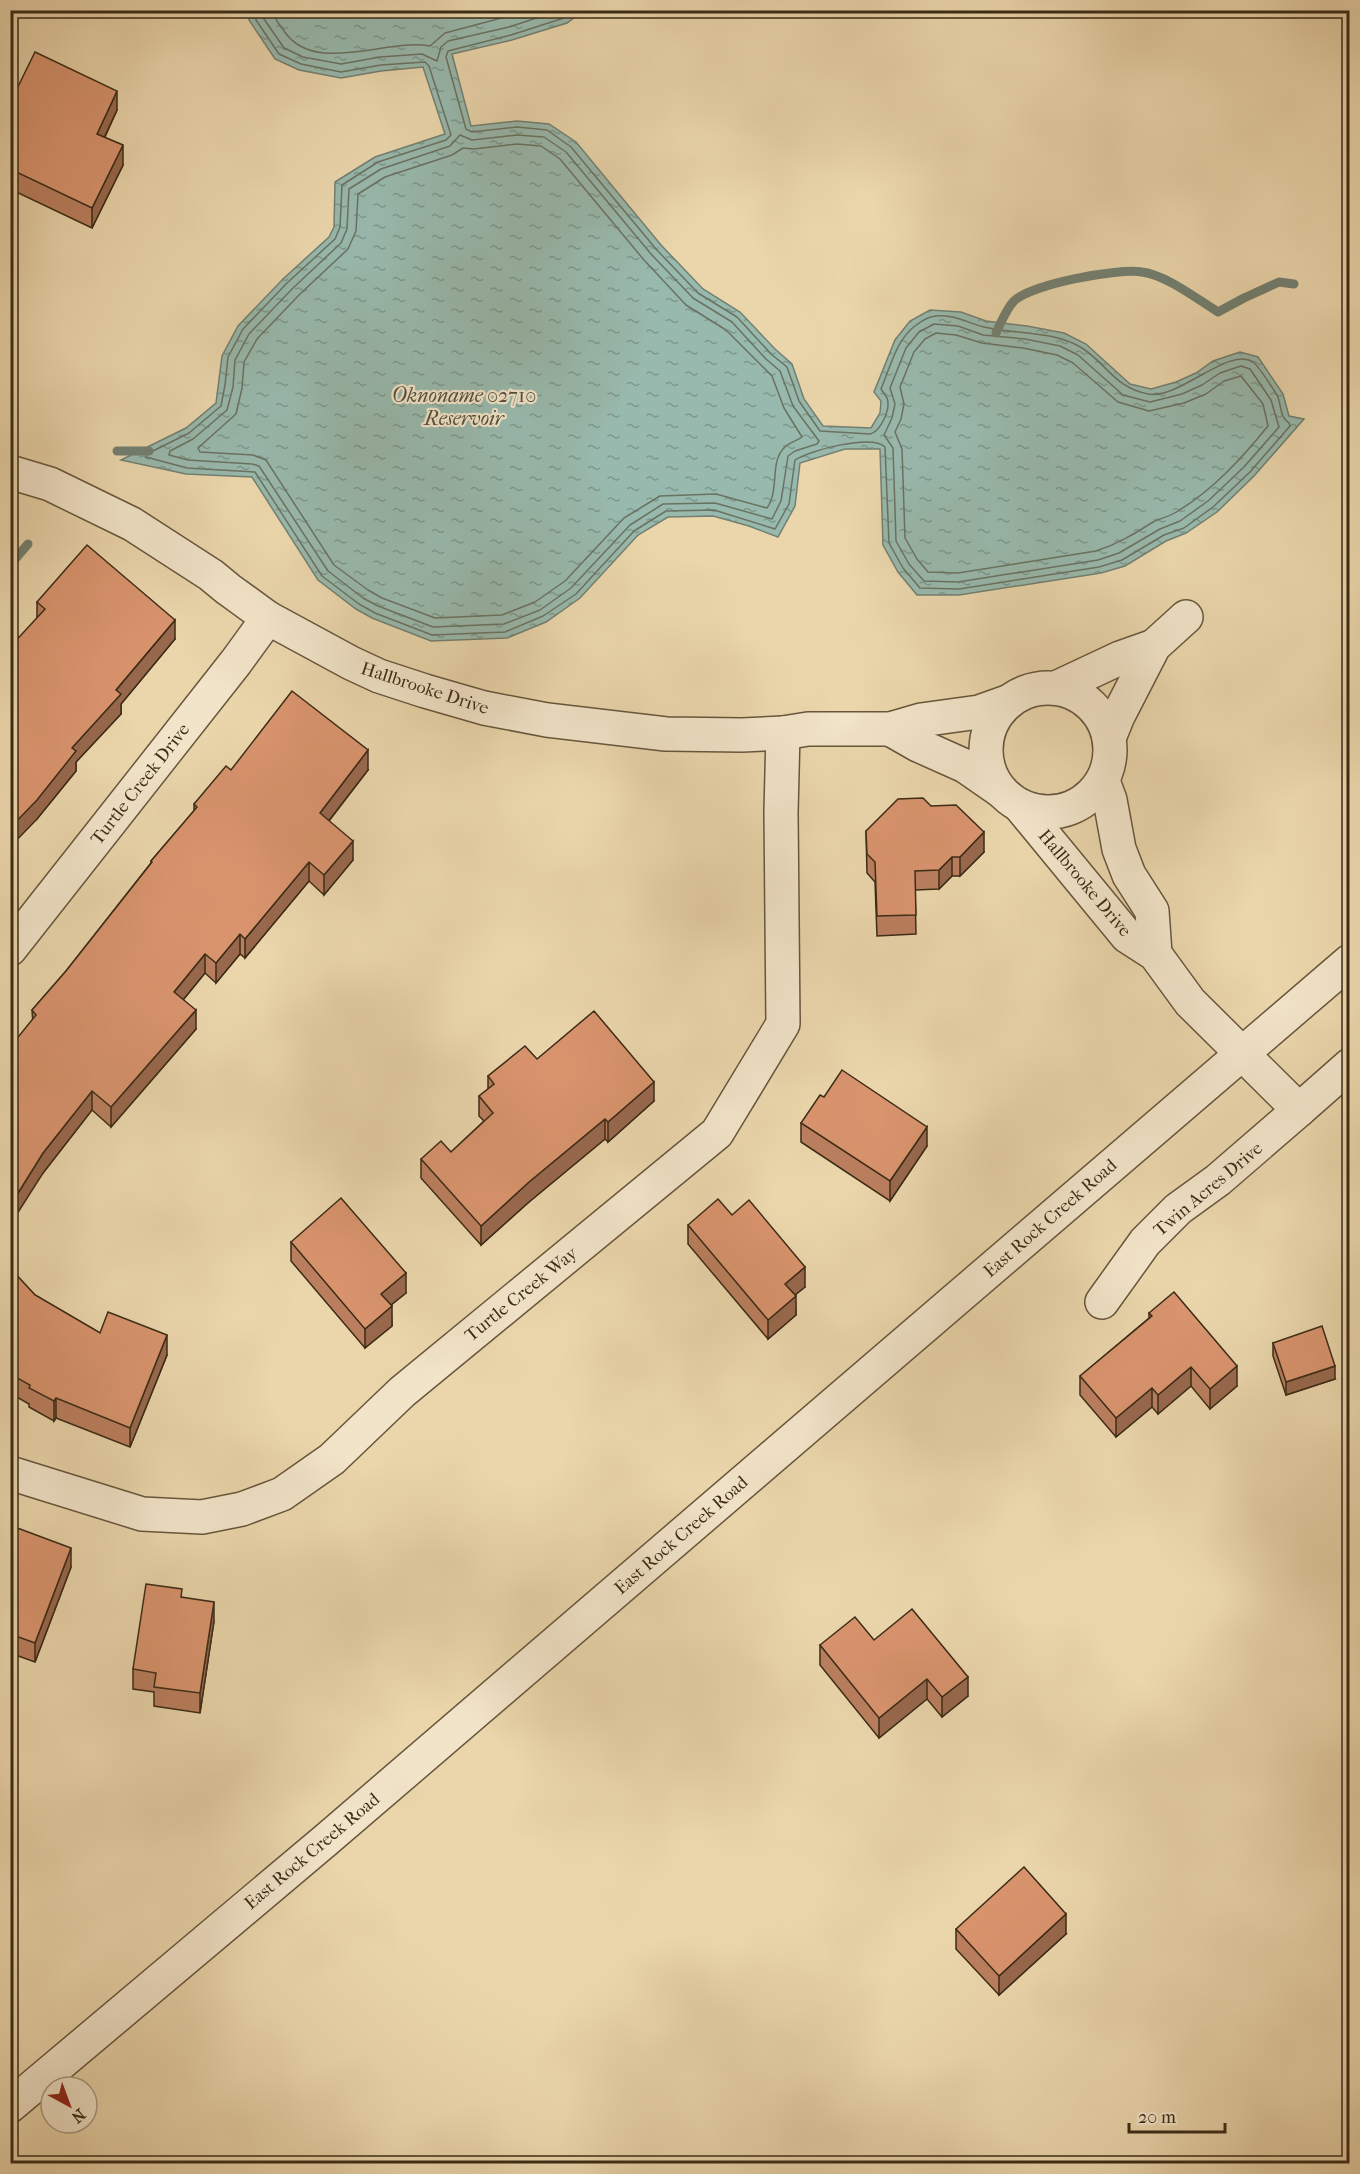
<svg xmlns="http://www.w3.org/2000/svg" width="1360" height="2174" viewBox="0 0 1360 2174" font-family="'IM FELL French Canon',serif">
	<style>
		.water { fill: url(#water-ripples); stroke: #738071; stroke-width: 1.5 }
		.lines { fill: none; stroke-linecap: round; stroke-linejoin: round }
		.shore { stroke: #6a7262; stroke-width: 1.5 }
		.stream { stroke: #738071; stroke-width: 9 }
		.minor-casing { stroke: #67563c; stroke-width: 36 }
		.tertiary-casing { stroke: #67563c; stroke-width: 36 }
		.minor { stroke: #f2e4c9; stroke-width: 33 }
		.tertiary { stroke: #f2e4c9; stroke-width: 33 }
		.wall { fill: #bb7f5f; stroke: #3b2b16; stroke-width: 1.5 }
		.shaded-wall { fill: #98684d; stroke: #3b2b16; stroke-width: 1.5 }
		.building { fill: #d9946e; stroke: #3b2b16; stroke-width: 1.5 }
		.labels { text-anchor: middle; stroke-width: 4.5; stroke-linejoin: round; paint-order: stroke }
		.street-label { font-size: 18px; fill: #3b2b16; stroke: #f2e4c9 }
		.water-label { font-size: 20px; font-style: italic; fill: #524e3c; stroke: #f2e4c9 }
	</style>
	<defs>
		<pattern id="water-ripples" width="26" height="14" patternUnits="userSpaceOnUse" patternTransform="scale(1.5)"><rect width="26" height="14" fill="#98b9ad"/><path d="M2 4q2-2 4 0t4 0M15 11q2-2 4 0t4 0" fill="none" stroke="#7d978c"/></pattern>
	</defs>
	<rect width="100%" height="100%" fill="#ebd6ac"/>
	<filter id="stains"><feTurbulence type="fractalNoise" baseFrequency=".00333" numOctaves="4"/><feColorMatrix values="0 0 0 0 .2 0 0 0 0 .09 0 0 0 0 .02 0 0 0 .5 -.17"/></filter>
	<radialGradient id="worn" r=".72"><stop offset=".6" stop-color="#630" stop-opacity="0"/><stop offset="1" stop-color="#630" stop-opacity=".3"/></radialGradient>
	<polygon class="water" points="252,11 583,11 567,23 512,40 452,54 471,126 517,121 549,124 576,142 661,245 703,289 740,312 775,349 792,364 804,399 823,426 871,428 880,413 881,401 874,392 895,340 910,321 930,310 961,312 986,321 1027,326 1064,333 1086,344 1130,384 1151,389 1176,382 1196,373 1213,361 1240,352 1258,357 1283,394 1289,416 1304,419 1254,476 1217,512 1186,533 1166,541 1125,566 1101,573 959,595 917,595 898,572 883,545 880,449 845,449 800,463 795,506 778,537 749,526 713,516 668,517 638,535 580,598 546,622 507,638 431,641 372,618 356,609 318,580 252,477 186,474 121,460 186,428 216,403 222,356 238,326 283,279 329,237 334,227 335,182 375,157 445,134 423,67 381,71 341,78 299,70 275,59 249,20"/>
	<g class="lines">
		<g class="shore">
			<path d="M257 10 256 20 279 54 301 64 341 72 381 65 425 62 429 66 451 135 446 140 378 162 342 185 340 227 335 239 287 283 243 329 228 357 225 385 221 406 189 433 147 454 146 457 187 468 255 472 322 576 359 604 375 613 432 635 505 632 543 616 576 594 634 531 666 511 714 510 775 529 789 504 795 460C810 450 872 434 885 447L889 543 903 568 920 588 959 589 1099 567 1122 560 1164 535 1184 528 1213 507 1250 472 1290 426 1289 423C1279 417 1282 405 1277 395 1273 389 1259 366 1253 362 1228 346 1179 400 1148 394 1115 388 1107 364 1082 348 1052 330 1017 335 984 327 968 323 949 312 931 317 926 318 919 323 915 326 896 340 890 368 881 389 883 392 885 395 887 398 891 409 881 431 870 434L820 431 799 401 787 367 771 354 737 317 698 293 656 249 571 147 547 130 517 127 472 132 466 129 446 57 448 51 511 35 564 18 573 10"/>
			<polyline points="265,10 264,19 284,48 303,57 341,64 380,57 422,54 437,61 441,47 448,41 509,27 561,10"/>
			<path d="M274 10C274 19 279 24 284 31 314 76 387 38 430 46L445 33 532 10"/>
			<polygon points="460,135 472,140 517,135 544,137 566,152 651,254 693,298 732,322 766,359 780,371 793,406 819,441 817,444 795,451 788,456 781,501 772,519 715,503 663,504 630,525 571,588 540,610 504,624 433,627 378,606 363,598 328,571 259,466 252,464 188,460 169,455 170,451 193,439 227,410 233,387 235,360 249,334 292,289 341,243 347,229 349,189 381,169 450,146"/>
			<path d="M517 144 541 146 560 159 644 260 686 305 726 330 772 376 784 408 802 437C797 441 790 442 785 447 769 461 780 490 767 508L716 494 660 496 624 518 565 581 535 602 502 615 435 618 382 598 368 590 334 565 266 460 253 455 200 452 198 448 236 414 242 388 244 362 257 339 299 295 348 249 356 231 358 194 385 177 452 155 463 148 474 149Z"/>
			<polygon points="934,324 958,326 983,335 1025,339 1060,346 1078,355 1123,395 1150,402 1182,394 1202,385 1220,373 1241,366 1250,369 1271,400 1279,427 1244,467 1208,501 1180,521 1160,529 1119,553 1098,560 958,582 924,581 909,564 896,541 893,448 884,435 892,418 895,404 890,388 906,348 919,332"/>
			<path d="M936 333 956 335 982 343 1023 348 1057 355 1073 363 1118 402 1149 411 1184 403 1206 394 1224 381 1241 376 1263 404 1268 426C1242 458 1214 489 1178 511 1171 516 1161 518 1153 522 1134 534 1118 544 1096 551L958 573 928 572 917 559 905 538 902 449 895 432 901 419 904 404 900 387 914 352 925 339Z"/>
		</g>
		<g class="stream">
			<path d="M996 333C1001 323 1006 309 1014 301 1032 284 1117 268 1142 272 1166 275 1197 299 1218 312L1244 298 1279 282 1294 284"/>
			<polyline points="117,451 149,451"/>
			<polyline points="10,565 28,544"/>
		</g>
		<g class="minor-casing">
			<g id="minor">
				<polyline points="10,472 50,484 132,524 211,575 228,589 268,618 351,663 379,676 425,691 484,708 547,720 666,734 742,735 783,733 808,729 890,729 921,720 979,712 1010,701"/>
				<polyline points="1056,688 1120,658 1154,646"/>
				<circle cx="1048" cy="750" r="62"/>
				<polyline points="890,729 918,745 965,766 1001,791"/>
				<polyline points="1109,738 1118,716 1154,646 1186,617"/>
				<polyline points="1103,781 1110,800 1119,849 1129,875 1152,911 1155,954"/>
				<polyline points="1020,806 1127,936 1155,954 1190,1002 1299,1110 1350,1065"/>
				<polyline points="10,949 236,662 268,618"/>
				<polyline points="1102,1302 1145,1242 1178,1209 1218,1180 1299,1110"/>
				<polyline points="10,1473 142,1514 202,1517 242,1509 282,1494 332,1459 402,1392 717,1133 783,1024 781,812 783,733"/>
			</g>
		</g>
		<g class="tertiary-casing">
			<polyline id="tertiary" points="10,2106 326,1840 1350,961"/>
		</g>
		<use href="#minor" class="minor"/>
		<use href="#tertiary" class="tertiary"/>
	</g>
	<g class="wall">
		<polygon points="10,103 117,110 105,137 123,165 92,228 10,189"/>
		<polygon points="37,602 175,639 121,704 121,714 76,762 76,771 37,819"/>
		<polygon points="231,770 368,770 329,821 353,860 324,895 309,881 245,958 240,954 216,983 205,973 183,1000 196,1029 111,1127 92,1110 43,1173 32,1010 66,971 151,863 151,861 194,811 194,804"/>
		<polygon points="931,806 984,852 960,876 952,876 939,889 915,890 916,934 877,936 875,882 867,873 866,831"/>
		<polygon points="537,1059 654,1101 608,1142 605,1139 529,1202 481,1245 421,1178 421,1159 451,1152 484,1121 479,1116 479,1096 488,1089 488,1076"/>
		<polygon points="801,1123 927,1146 890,1201 801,1142"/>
		<polygon points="732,1215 805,1287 795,1295 796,1315 768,1339 688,1244 688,1225"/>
		<polygon points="291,1242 406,1293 391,1305 392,1326 365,1348 291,1261"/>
		<polygon points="10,1268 35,1295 100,1333 167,1355 130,1447 56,1418 54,1421 29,1407 29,1404 10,1393"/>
		<polygon points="1149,1313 1237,1386 1210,1409 1191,1386 1158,1414 1152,1407 1116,1437 1080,1395 1080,1376 1149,1318"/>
		<polygon points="1273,1343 1335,1379 1286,1395 1273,1356"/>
		<polygon points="10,1528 71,1567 35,1662 10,1653"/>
		<polygon points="182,1597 214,1621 200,1713 154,1706 154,1692 133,1689 133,1669"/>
		<polygon points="874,1640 968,1696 942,1717 927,1699 879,1738 820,1665 820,1645"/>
		<polygon points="956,1929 1066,1934 999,1995 956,1949"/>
	</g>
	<g class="shaded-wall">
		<polygon points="117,91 117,110 97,153 97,134"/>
		<polygon points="123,145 123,165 92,228 92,208"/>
		<polygon points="175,620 175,639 121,704 121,714 76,762 76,771 37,819 10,847 10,828 116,690"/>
		<polygon points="368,750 368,770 320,832 320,813"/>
		<polygon points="984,832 984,852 960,876 960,857"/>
		<polygon points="353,841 353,860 324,895 324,875"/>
		<polygon points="952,857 952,876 939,889 939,870"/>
		<polygon points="309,862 309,881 245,958 245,939"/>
		<polygon points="240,934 240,954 216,983 216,963"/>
		<polygon points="205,954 205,973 174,1011 174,992"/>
		<polygon points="196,1010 196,1029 111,1127 111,1107"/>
		<polygon points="654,1082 654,1101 608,1142 608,1122"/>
		<polygon points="92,1091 92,1110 43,1173 10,1225 10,1206 43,1153"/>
		<polygon points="605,1119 605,1139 529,1202 481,1245 481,1226 529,1182"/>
		<polygon points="927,1127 927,1146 890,1201 890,1181"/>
		<polygon points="805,1267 805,1287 785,1303 785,1284"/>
		<polygon points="406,1273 406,1293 381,1313 381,1294"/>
		<polygon points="796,1296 796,1315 768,1339 768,1320"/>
		<polygon points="392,1306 392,1326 365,1348 365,1329"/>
		<polygon points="167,1335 167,1355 130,1447 130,1428"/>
		<polygon points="1237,1366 1237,1386 1210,1409 1210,1389"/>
		<polygon points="1335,1366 1335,1379 1286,1395 1286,1382"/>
		<polygon points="1191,1367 1191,1386 1158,1414 1158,1395"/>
		<polygon points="1152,1388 1152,1407 1116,1437 1116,1418"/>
		<polygon points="56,1398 56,1418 54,1421 54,1401"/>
		<polygon points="71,1548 71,1567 35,1662 35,1643"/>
		<polygon points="214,1602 214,1621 200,1713 200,1693"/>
		<polygon points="968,1677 968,1696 942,1717 942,1697"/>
		<polygon points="927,1679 927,1699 879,1738 879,1718"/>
		<polygon points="1066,1914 1066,1934 999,1995 999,1976"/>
	</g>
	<g class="building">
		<polygon points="35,52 117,91 97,134 123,145 92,208 10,169 10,103"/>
		<polygon points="87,545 175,620 116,690 121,694 72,748 76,751 37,800 10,828 10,647 45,609 37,602"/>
		<polygon points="292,691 368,750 320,813 353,841 324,875 309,862 245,939 240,934 216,963 205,954 174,992 196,1010 111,1107 92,1091 43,1153 10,1206 10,1047 36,1015 32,1010 66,971 152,862 151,861 197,807 194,804 226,766 231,770"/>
		<polygon points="923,798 931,806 956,805 984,832 960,857 952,857 939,870 915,871 916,915 877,916 875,862 867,854 866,831 898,799"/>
		<polygon points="594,1011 654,1082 608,1122 605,1119 529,1182 481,1226 421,1159 441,1141 451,1152 493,1113 479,1096 494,1084 488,1076 525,1046 537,1059"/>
		<polygon points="842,1070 927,1127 890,1181 801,1123 820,1095 824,1097"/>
		<polygon points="341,1198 406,1273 381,1294 392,1306 365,1329 291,1242"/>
		<polygon points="718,1199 732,1215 749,1200 805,1267 785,1284 796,1296 768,1320 688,1225"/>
		<polygon points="10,1268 35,1295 100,1333 108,1312 167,1335 130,1428 56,1398 54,1401 29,1388 30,1385 10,1374"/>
		<polygon points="1174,1292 1237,1366 1210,1389 1191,1367 1158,1395 1152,1388 1116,1418 1080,1376 1152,1316 1149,1313"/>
		<polygon points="1322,1326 1335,1366 1286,1382 1273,1343"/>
		<polygon points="12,1526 71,1548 35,1643 10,1634 10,1528 11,1529"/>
		<polygon points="146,1584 182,1589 181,1597 214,1602 200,1693 154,1687 156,1673 133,1669"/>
		<polygon points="912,1609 968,1677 942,1697 927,1679 879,1718 820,1645 855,1617 874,1640"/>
		<polygon points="1024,1867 1066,1914 999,1976 956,1929"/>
	</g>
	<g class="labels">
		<g class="street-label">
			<text transform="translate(425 688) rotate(18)" y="6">Hallbrooke Drive</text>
			<text transform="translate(140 784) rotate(-52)" y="6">Turtle Creek Drive</text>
			<text transform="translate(1085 883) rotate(50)" y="6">Hallbrooke Drive</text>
			<text transform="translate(1208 1189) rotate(-40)" y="6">Twin Acres Drive</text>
			<text transform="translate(1050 1218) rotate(-41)" y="6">East Rock Creek Road</text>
			<text transform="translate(521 1294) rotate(-39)" y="6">Turtle Creek Way</text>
			<text transform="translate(681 1535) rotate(-41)" y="6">East Rock Creek Road</text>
			<text transform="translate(312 1851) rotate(-40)" y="6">East Rock Creek Road</text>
		</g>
		<g class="water-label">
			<text x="464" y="402">Oknoname 02710<tspan x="464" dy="23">Reservoir</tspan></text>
		</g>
	</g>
	<rect width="1360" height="2174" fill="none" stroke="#ebd6ac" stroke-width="36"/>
	<rect x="12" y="12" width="1336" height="2150" fill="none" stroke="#3b2b16" stroke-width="3"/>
	<rect x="18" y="18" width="1324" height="2138" fill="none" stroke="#3b2b16" stroke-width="1.5"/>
	<g transform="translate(69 2105) rotate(139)"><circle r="28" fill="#f2e4c9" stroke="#a99a81" stroke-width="1.5"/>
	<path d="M0-4.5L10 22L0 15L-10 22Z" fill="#8f2418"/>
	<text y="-9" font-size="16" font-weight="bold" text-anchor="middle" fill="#3b2b16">N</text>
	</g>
	<path d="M1129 2123v9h96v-9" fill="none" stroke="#3b2b16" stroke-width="3"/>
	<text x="1138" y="2123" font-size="18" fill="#3b2b16" stroke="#f2e4c9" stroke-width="4.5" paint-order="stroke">20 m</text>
	<rect width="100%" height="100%" filter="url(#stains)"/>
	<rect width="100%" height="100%" fill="url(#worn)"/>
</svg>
